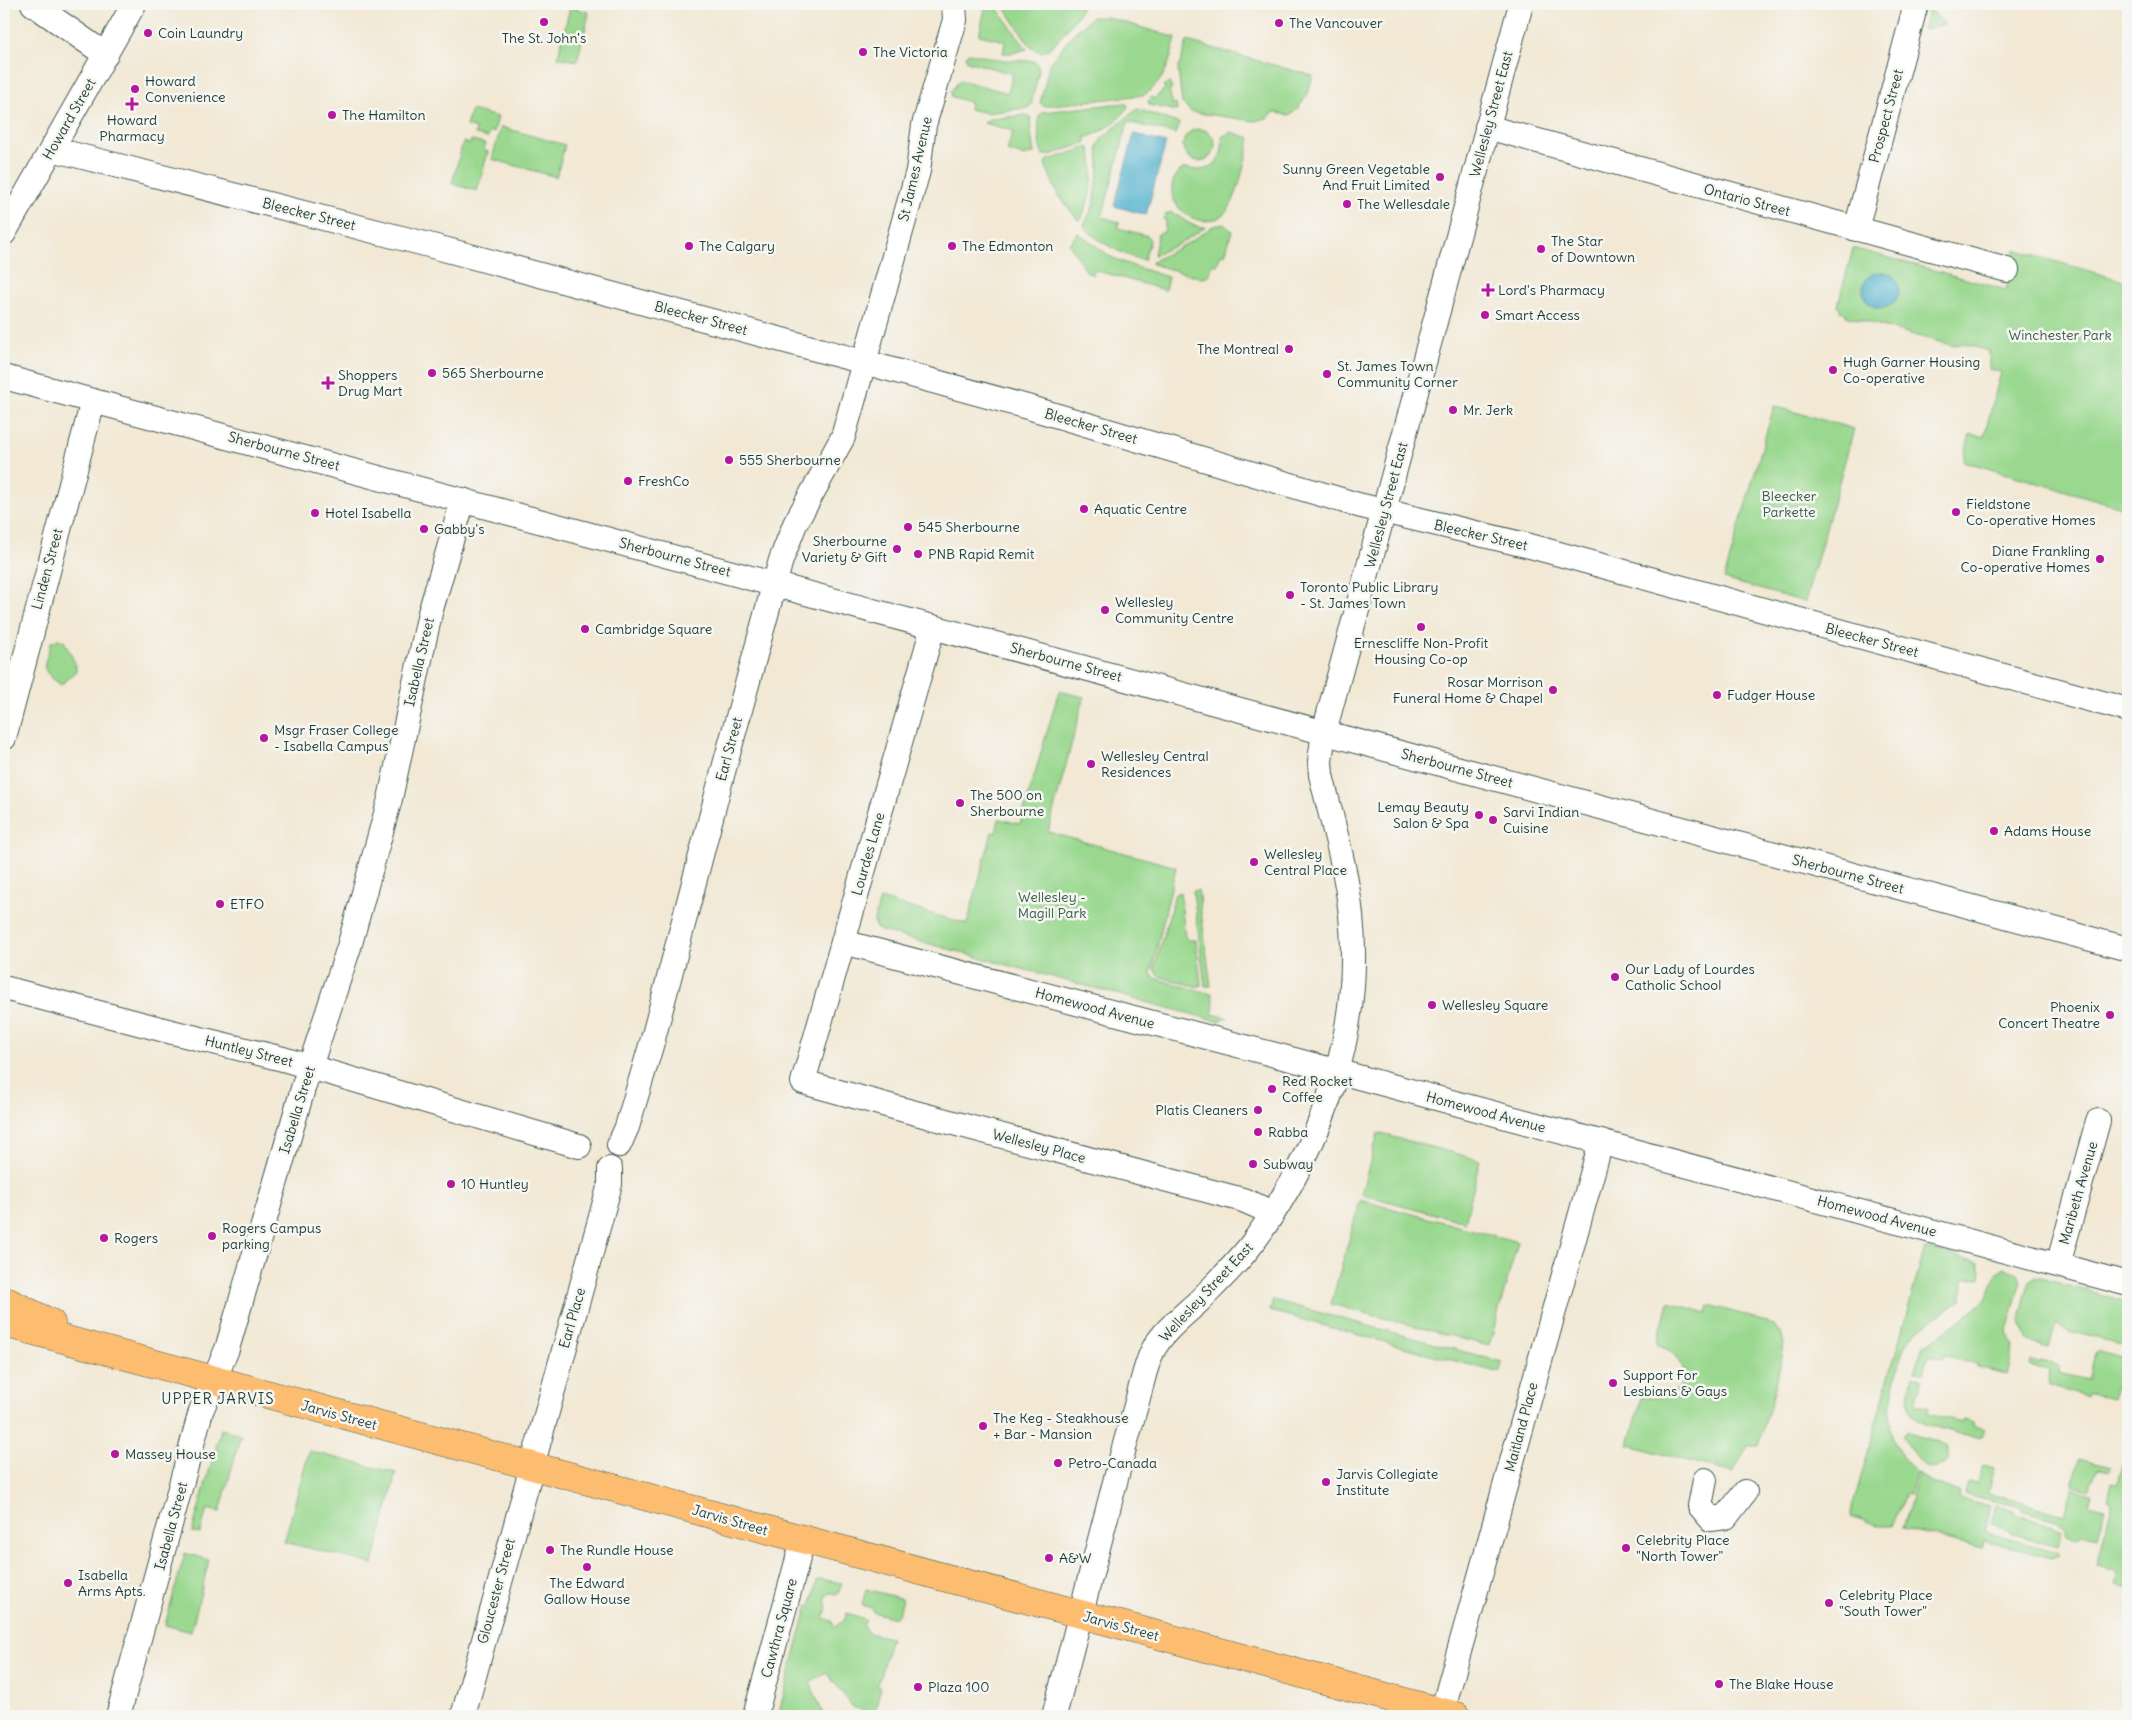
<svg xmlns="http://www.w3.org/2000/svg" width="2132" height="1720" viewBox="0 0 2132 1720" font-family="Delius,sans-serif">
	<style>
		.green { fill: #99d88e; stroke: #5c8a61 }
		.water { fill: #50b0ce; stroke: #387681 }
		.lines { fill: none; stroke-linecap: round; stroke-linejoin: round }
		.minor-casing { stroke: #3f574c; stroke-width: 26 }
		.major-casing { stroke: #3f574c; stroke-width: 29 }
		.minor { stroke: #fff; stroke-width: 24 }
		.major { stroke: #fcbd6f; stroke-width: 28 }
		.poi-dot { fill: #b5179e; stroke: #f6f6f2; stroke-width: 2 }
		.labels { text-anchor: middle; stroke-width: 5; stroke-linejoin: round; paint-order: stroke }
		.poi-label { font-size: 14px; fill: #1f3d34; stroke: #f6f6f2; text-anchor: start }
		.street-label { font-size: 14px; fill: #1f3d34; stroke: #f6f6f2 }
		.park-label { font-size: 14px; fill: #375c46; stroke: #f6f6f2 }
		.neighbourhood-label { font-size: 15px; letter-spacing: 1px; fill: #1f3d34; stroke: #f6f6f2 }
	</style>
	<rect width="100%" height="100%" fill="#f6f6f2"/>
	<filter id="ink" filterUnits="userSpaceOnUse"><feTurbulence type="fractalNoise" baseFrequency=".02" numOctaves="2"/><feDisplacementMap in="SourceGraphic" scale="10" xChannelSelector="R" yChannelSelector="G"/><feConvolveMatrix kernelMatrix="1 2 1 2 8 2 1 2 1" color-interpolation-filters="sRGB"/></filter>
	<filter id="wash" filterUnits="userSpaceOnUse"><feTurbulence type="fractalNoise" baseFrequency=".0096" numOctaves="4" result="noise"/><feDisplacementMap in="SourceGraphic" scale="20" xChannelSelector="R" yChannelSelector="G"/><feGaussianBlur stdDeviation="1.12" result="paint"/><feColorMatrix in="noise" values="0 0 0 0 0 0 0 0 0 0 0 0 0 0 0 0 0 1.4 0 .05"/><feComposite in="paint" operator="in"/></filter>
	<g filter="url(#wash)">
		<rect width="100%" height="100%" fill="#f2e8d4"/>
		<g class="green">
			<polygon points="986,4 994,4 1027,49 1013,53 1003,53 1005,41 979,35"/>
			<path d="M1002 4H1079L1078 6 1082 7C1078 17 1053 50 1042 52 1038 52 1035 49 1031 47Z"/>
			<polygon points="570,7 588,12 589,14 577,61 558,57"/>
			<polygon points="1929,8 1944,24 1923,30"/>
			<path d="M1092 17H1107L1176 38C1170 61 1165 82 1144 95L1043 106 1040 103 1050 63 1073 34Z"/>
			<path d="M1187 41 1313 76C1308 92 1304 106 1289 116L1275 112 1267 118 1255 121 1191 112 1182 103 1178 70Z"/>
			<polygon points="969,53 1000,60 1034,61 1038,65 1039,70 1031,105 1027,108 987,113 969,109 970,102 952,97 951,91 960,80 1008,93 1013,74 967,61 965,56"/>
			<polygon points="1169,82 1172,89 1169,90 1173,105 1176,104 1177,111 1149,105 1148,101 1152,97 1154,99 1165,89 1163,86"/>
			<path d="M1124 103 1128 105C1127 116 1098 135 1087 137L1085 143 1050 155H1043C1037 144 1039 128 1039 116L1043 112Z"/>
			<path d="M1137 109 1180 124 1176 134 1128 122 1102 217 1119 222 1118 228 1148 236 1150 241 1144 260C1128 258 1092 239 1084 226L1094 204 1099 168 1098 146 1102 138Z"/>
			<polygon points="471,110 498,117 494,132 490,131 488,138 475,134 476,129 466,126"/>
			<polygon points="1026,115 1030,117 1031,134 1034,153 1024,156 1007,151 1013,131 984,123 990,119"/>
			<polygon points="501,127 565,145 556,177 492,159"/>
			<circle cx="1199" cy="145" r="16"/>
			<path d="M1231 132 1250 138C1246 156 1238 200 1226 212 1201 239 1150 198 1182 169 1188 168 1193 170 1199 170 1218 169 1224 153 1222 137Z"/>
			<polygon points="471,140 486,144 484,150 488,152 477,191 452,184 463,142 470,144"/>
			<path d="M1088 147 1090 148C1096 172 1091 198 1081 219L1078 220 1057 193 1045 164 1046 161Z"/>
			<path d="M1170 212C1184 217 1187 227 1205 227L1183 242 1154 255 1158 234 1164 232 1166 220 1163 219 1165 215Z"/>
			<polygon points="1225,224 1232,231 1225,255 1221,254 1217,265 1213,264 1209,276 1202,278 1152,264 1153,261 1190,242 1213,226"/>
			<polygon points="1078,233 1111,257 1133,266 1168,277 1165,290 1094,270 1092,275 1086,271 1069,244"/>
			<polygon points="1853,248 2006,290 2015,250 2128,282 2128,509 1963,461 1970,434 1984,436 2001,372 1989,369 1989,351 1961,343 1960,345 1955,344 1954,346 1846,316 1846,313 1840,311 1840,308 1838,305"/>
			<polygon points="1774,406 1854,429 1805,602 1724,579"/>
			<path d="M58 639 64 641C68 651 77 662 76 672L61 685C37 667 45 668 51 642Z"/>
			<polygon points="1059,691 1084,697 1048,832 1176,867 1151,973 1154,978 1207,993 1212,993 1214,1008 1212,1014 1228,1018 1217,1021 881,931 875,927 874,921 880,899 967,924 992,832 996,833 999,819 1020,824"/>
			<polygon points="1198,890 1211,986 1205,986 1193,891"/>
			<polygon points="1180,892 1185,937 1189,940 1196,940 1201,985 1198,987 1158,976 1154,969 1175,894"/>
			<polygon points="1378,1133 1480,1160 1465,1222 1361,1194"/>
			<polygon points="1360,1200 1518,1242 1489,1346 1331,1304"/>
			<path d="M1925 1248 1978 1262 1981 1271 1980 1279H1963L1962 1300C1946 1311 1917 1327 1907 1342 1901 1351 1900 1364 1897 1375 1887 1415 1883 1441 1916 1472L1909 1495 1905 1494 1892 1526H1880L1850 1516Z"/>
			<polygon points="2005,1268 2018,1273 2021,1280 2007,1331 2014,1347 2007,1374 1977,1367 1977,1364 1944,1355 1942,1359 1928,1355 1923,1373 1914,1370 1924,1346 1974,1310 1986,1298 1997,1273"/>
			<polygon points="2036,1277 2128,1302 2128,1340 2125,1342 2125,1345 2072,1332 2056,1324 2049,1348 2028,1342 2020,1318 2029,1282"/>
			<polygon points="1273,1300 1502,1362 1500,1373 1270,1311"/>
			<path d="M1668 1302 1707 1313 1709 1305 1762 1320 1773 1325 1782 1336 1784 1343 1782 1357 1772 1399 1758 1445H1748L1733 1473 1629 1445 1642 1397C1669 1402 1697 1384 1677 1357 1672 1350 1663 1349 1657 1344Z"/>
			<polygon points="2099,1351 2128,1359 2128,1382 2117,1386 2112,1400 2088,1393 2086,1397 2049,1386 2047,1377 2048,1370 2030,1366 2031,1361 2040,1363 2040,1361 2059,1366 2058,1373 2088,1380 2095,1354"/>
			<path d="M1912 1375 1922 1378 1915 1404 1929 1408 1928 1414 1961 1423 1963 1419 1974 1422 1973 1426 1985 1429 1981 1436C1971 1439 1959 1434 1950 1431 1911 1421 1902 1417 1912 1375Z"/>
			<polygon points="221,1429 241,1434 220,1512 207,1509 200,1534 192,1532"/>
			<path d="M1907 1431C1919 1439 1937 1438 1948 1448V1460C1929 1481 1909 1453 1903 1436Z"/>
			<polygon points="2126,1450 2128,1451 2128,1590 2116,1586 2119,1576 2114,1570 2097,1566 2112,1503 2107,1499 2111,1482 2117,1483"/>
			<polygon points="309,1451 396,1473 373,1564 284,1542"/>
			<polygon points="2079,1459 2110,1467 2109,1471 2099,1469 2089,1489 2072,1485"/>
			<polygon points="1983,1465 1995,1468 1988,1493 2064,1514 2072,1488 2092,1493 2089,1504 2105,1508 2097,1538 2081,1534 2080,1537 2066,1533 2066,1526 2062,1522 2022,1510 2021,1507 1964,1494 1967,1483 1978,1484"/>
			<polygon points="1918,1473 1930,1481 1959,1492 1958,1498 1991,1506 1985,1532 2057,1552 2059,1555 2051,1558 1983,1540 1981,1548 1902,1528"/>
			<polygon points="1996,1506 2014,1510 2015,1514 2061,1529 2062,1530 2057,1546 2010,1533 2009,1529 1991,1524"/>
			<polygon points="185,1553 209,1560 191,1632 165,1625"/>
			<polygon points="820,1579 842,1583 838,1594 829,1593 825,1599 827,1609 824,1618 832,1621 834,1627 844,1621 847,1613 862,1618 866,1621 863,1625 868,1633 891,1638 877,1686 881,1687 874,1714 853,1707 826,1672 810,1682 824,1716 778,1716 808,1605 811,1606 817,1581"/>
			<polygon points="866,1589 903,1599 899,1613 895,1618 873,1612 872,1608 862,1605"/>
		</g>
		<g class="water">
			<polygon points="1134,134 1166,143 1146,215 1114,206"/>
			<circle cx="1881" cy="290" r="18"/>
		</g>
	</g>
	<g filter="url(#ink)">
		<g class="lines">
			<g class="minor-casing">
				<g id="minor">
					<polyline points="33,4 106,55"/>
					<polyline points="1487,127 2007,270"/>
					<polyline points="52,149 425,244 849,358 1031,408 1358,505 1530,546 2128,710"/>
					<polyline points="1856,229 1916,4"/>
					<polyline points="4,233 134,4"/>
					<polyline points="4,377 2128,949"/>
					<polyline points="933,627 803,1082 897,1108 1243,1200 1273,1213"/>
					<polyline points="4,738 93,401"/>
					<polyline points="843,942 1306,1063 2128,1284"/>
					<polyline points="4,988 172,1032 283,1059 579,1146"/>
					<polyline points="619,1145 627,1127 653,1039 720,783 781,560 795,524 843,437 918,171 924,125 955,20 954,4"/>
					<polyline points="2058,1265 2098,1121"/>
					<polyline points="1705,1480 1700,1506 1711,1519 1726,1517 1745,1492"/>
					<polyline points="118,1716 201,1411 227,1349 304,1085 349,947 390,799 430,613 463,500"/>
					<polyline points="463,1716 610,1184 610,1169"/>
					<polyline points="755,1716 803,1540"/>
					<path d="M1054 1716C1076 1632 1097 1548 1120 1463 1126 1440 1133 1417 1139 1394 1143 1379 1146 1364 1153 1350 1164 1330 1182 1317 1198 1302 1217 1283 1238 1263 1254 1241 1322 1147 1363 1033 1351 915 1346 867 1332 821 1321 775L1320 761 1324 732 1521 4"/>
					<polyline points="1441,1716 1601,1142"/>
				</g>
			</g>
			<g class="major-casing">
				<g id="major">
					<polyline points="4,1300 51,1323"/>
					<polyline points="4,1323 1457,1716"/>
				</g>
			</g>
			<use href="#minor" class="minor"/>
			<use href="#major" class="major"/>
		</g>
	</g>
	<g class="poi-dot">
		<circle cx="544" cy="22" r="5"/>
		<circle cx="1279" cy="23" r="5"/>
		<circle cx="148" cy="33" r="5"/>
		<circle cx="863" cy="52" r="5"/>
		<circle cx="135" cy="89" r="5"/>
		<path d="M129.5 96.5h5v5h5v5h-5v5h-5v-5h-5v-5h5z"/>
		<circle cx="332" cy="115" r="5"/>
		<circle cx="1440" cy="177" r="5"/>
		<circle cx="1347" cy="204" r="5"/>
		<circle cx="689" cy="246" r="5"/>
		<circle cx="952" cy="246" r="5"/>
		<circle cx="1541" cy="249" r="5"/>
		<path d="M1485.5 282.5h5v5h5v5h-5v5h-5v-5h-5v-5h5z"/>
		<circle cx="1485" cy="315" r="5"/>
		<circle cx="1289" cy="349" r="5"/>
		<circle cx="1833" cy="370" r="5"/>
		<circle cx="432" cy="373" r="5"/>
		<circle cx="1327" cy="374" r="5"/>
		<path d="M325.5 375.5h5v5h5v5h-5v5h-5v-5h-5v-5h5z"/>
		<circle cx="1453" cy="410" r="5"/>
		<circle cx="729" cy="460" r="5"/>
		<circle cx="628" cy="481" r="5"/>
		<circle cx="1084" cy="509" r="5"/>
		<circle cx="1956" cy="512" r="5"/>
		<circle cx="315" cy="513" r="5"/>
		<circle cx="908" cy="527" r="5"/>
		<circle cx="424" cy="529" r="5"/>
		<circle cx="897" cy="549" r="5"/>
		<circle cx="918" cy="554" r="5"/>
		<circle cx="2100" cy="559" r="5"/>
		<circle cx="1290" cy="595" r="5"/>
		<circle cx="1105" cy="610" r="5"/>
		<circle cx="1421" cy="627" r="5"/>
		<circle cx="585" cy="629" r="5"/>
		<circle cx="1553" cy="690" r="5"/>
		<circle cx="1717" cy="695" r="5"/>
		<circle cx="264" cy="738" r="5"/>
		<circle cx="1091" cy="764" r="5"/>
		<circle cx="960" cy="803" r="5"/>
		<circle cx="1479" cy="815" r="5"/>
		<circle cx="1493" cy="820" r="5"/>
		<circle cx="1994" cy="831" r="5"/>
		<circle cx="1254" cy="862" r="5"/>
		<circle cx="220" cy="904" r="5"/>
		<circle cx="1615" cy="977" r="5"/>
		<circle cx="1432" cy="1005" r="5"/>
		<circle cx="2110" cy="1015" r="5"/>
		<circle cx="1272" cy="1089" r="5"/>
		<circle cx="1258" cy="1110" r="5"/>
		<circle cx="1258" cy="1132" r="5"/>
		<circle cx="1253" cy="1164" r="5"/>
		<circle cx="451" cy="1184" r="5"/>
		<circle cx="212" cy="1236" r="5"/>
		<circle cx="104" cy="1238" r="5"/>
		<circle cx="1613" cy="1383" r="5"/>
		<circle cx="983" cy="1426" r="5"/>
		<circle cx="115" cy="1454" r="5"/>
		<circle cx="1058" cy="1463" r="5"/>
		<circle cx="1326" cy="1482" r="5"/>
		<circle cx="1626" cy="1548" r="5"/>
		<circle cx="550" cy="1550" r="5"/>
		<circle cx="1049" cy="1558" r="5"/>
		<circle cx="587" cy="1567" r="5"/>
		<circle cx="68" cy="1583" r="5"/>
		<circle cx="1829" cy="1603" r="5"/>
		<circle cx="1719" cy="1684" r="5"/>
		<circle cx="918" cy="1687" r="5"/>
	</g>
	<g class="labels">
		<g class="poi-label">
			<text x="1289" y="28">The Vancouver</text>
			<text x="158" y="38">Coin Laundry</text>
			<text x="544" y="43" text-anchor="middle">The St. John's</text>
			<text x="873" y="57">The Victoria</text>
			<text x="145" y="86">Howard<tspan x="145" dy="16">Convenience</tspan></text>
			<text x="342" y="120">The Hamilton</text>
			<text x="132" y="125" text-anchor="middle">Howard<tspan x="132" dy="16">Pharmacy</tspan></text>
			<text x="1430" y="174" text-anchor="end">Sunny Green Vegetable<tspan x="1430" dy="16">And Fruit Limited</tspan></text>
			<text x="1357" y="209">The Wellesdale</text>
			<text x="1551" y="246">The Star<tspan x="1551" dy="16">of Downtown</tspan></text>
			<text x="699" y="251">The Calgary</text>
			<text x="962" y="251">The Edmonton</text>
			<text x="1498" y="295">Lord's Pharmacy</text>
			<text x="1495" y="320">Smart Access</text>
			<text x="1279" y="354" text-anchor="end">The Montreal</text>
			<text x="1843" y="367">Hugh Garner Housing<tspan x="1843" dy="16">Co-operative</tspan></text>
			<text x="1337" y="371">St. James Town<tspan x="1337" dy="16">Community Corner</tspan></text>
			<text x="442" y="378">565 Sherbourne</text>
			<text x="338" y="380">Shoppers<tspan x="338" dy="16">Drug Mart</tspan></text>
			<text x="1463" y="415">Mr. Jerk</text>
			<text x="739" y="465">555 Sherbourne</text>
			<text x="638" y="486">FreshCo</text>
			<text x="1966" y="509">Fieldstone<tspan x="1966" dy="16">Co-operative Homes</tspan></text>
			<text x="1094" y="514">Aquatic Centre</text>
			<text x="325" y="518">Hotel Isabella</text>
			<text x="918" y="532">545 Sherbourne</text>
			<text x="434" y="534">Gabby's</text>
			<text x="887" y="546" text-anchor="end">Sherbourne<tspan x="887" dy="16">Variety &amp; Gift</tspan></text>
			<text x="2090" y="556" text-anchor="end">Diane Frankling<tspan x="2090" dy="16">Co-operative Homes</tspan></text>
			<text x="928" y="559">PNB Rapid Remit</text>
			<text x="1300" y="592">Toronto Public Library<tspan x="1300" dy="16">- St. James Town</tspan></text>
			<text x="1115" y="607">Wellesley<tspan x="1115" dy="16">Community Centre</tspan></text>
			<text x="595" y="634">Cambridge Square</text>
			<text x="1421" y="648" text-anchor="middle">Ernescliffe Non-Profit<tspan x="1421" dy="16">Housing Co-op</tspan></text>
			<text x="1543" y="687" text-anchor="end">Rosar Morrison<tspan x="1543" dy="16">Funeral Home &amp; Chapel</tspan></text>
			<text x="1727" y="700">Fudger House</text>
			<text x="274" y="735">Msgr Fraser College<tspan x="274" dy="16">- Isabella Campus</tspan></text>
			<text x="1101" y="761">Wellesley Central<tspan x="1101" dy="16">Residences</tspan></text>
			<text x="970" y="800">The 500 on<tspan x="970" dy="16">Sherbourne</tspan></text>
			<text x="1469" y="812" text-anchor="end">Lemay Beauty<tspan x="1469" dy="16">Salon &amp; Spa</tspan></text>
			<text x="1503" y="817">Sarvi Indian<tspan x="1503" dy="16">Cuisine</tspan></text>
			<text x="2004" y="836">Adams House</text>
			<text x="1264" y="859">Wellesley<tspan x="1264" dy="16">Central Place</tspan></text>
			<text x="230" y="909">ETFO</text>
			<text x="1625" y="974">Our Lady of Lourdes<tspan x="1625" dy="16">Catholic School</tspan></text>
			<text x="1442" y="1010">Wellesley Square</text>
			<text x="2100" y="1012" text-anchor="end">Phoenix<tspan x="2100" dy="16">Concert Theatre</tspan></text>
			<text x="1282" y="1086">Red Rocket<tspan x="1282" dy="16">Coffee</tspan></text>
			<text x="1248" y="1115" text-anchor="end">Platis Cleaners</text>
			<text x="1268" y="1137">Rabba</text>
			<text x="1263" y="1169">Subway</text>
			<text x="461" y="1189">10 Huntley</text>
			<text x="222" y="1233">Rogers Campus<tspan x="222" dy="16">parking</tspan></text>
			<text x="114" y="1243">Rogers</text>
			<text x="1623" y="1380">Support For<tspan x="1623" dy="16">Lesbians &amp; Gays</tspan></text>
			<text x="993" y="1423">The Keg - Steakhouse<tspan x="993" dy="16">+ Bar - Mansion</tspan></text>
			<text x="125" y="1459">Massey House</text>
			<text x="1068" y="1468">Petro-Canada</text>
			<text x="1336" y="1479">Jarvis Collegiate<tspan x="1336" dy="16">Institute</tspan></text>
			<text x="1636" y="1545">Celebrity Place<tspan x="1636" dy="16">"North Tower"</tspan></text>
			<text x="560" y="1555">The Rundle House</text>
			<text x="1059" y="1563">A&amp;W</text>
			<text x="78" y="1580">Isabella<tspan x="78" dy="16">Arms Apts.</tspan></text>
			<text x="587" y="1588" text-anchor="middle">The Edward<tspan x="587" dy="16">Gallow House</tspan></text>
			<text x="1839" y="1600">Celebrity Place<tspan x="1839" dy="16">"South Tower"</tspan></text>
			<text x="1729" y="1689">The Blake House</text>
			<text x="928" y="1692">Plaza 100</text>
		</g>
		<g class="street-label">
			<text transform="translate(1491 114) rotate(-75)" y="5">Wellesley Street East</text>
			<text transform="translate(1886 116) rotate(-75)" y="5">Prospect Street</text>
			<text transform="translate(69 119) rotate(-60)" y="5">Howard Street</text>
			<text transform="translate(915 169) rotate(-77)" y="5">St James Avenue</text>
			<text transform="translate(1747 200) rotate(15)" y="5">Ontario Street</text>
			<text transform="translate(309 214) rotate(14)" y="5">Bleecker Street</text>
			<text transform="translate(701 318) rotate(15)" y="5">Bleecker Street</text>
			<text transform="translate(1091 426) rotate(16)" y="5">Bleecker Street</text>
			<text transform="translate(284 451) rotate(15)" y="5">Sherbourne Street</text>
			<text transform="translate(1386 505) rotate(-75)" y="5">Wellesley Street East</text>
			<text transform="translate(1481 535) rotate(13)" y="5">Bleecker Street</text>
			<text transform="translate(675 557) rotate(15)" y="5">Sherbourne Street</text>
			<text transform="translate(47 569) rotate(-75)" y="5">Linden Street</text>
			<text transform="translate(1872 640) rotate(15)" y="5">Bleecker Street</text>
			<text transform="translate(419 662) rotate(-77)" y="5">Isabella Street</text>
			<text transform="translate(1066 662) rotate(15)" y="5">Sherbourne Street</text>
			<text transform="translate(729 749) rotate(-75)" y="5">Earl Street</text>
			<text transform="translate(1457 768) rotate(15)" y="5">Sherbourne Street</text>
			<text transform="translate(868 854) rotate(-74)" y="5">Lourdes Lane</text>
			<text transform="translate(1848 874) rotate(15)" y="5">Sherbourne Street</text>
			<text transform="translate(1095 1008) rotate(15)" y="5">Homewood Avenue</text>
			<text transform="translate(249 1051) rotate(14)" y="5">Huntley Street</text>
			<text transform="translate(297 1110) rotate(-73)" y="5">Isabella Street</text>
			<text transform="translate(1486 1112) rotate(15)" y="5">Homewood Avenue</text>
			<text transform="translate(1039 1146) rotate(15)" y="5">Wellesley Place</text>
			<text transform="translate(2078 1193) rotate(-74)" y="5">Maribeth Avenue</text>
			<text transform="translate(1877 1216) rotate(15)" y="5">Homewood Avenue</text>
			<text transform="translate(1206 1292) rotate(-47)" y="5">Wellesley Street East</text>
			<text transform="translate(572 1318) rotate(-74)" y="5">Earl Place</text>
			<text transform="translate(339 1415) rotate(15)" y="5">Jarvis Street</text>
			<text transform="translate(1521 1427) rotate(-75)" y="5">Maitland Place</text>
			<text transform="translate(730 1520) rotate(16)" y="5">Jarvis Street</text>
			<text transform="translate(171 1526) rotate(-75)" y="5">Isabella Street</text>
			<text transform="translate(496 1591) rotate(-75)" y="5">Gloucester Street</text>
			<text transform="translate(1121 1626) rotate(15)" y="5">Jarvis Street</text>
			<text transform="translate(779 1628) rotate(-75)" y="5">Cawthra Square</text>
		</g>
		<g class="park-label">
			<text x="2060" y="340">Winchester Park</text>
			<text x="1789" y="501">Bleecker<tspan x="1789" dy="16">Parkette</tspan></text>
			<text x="1052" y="902">Wellesley -<tspan x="1052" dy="16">Magill Park</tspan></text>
		</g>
		<g class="neighbourhood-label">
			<text x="218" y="1404">UPPER JARVIS</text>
		</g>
	</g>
	<rect width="2132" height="1720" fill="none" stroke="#f6f6f2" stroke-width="20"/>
</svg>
